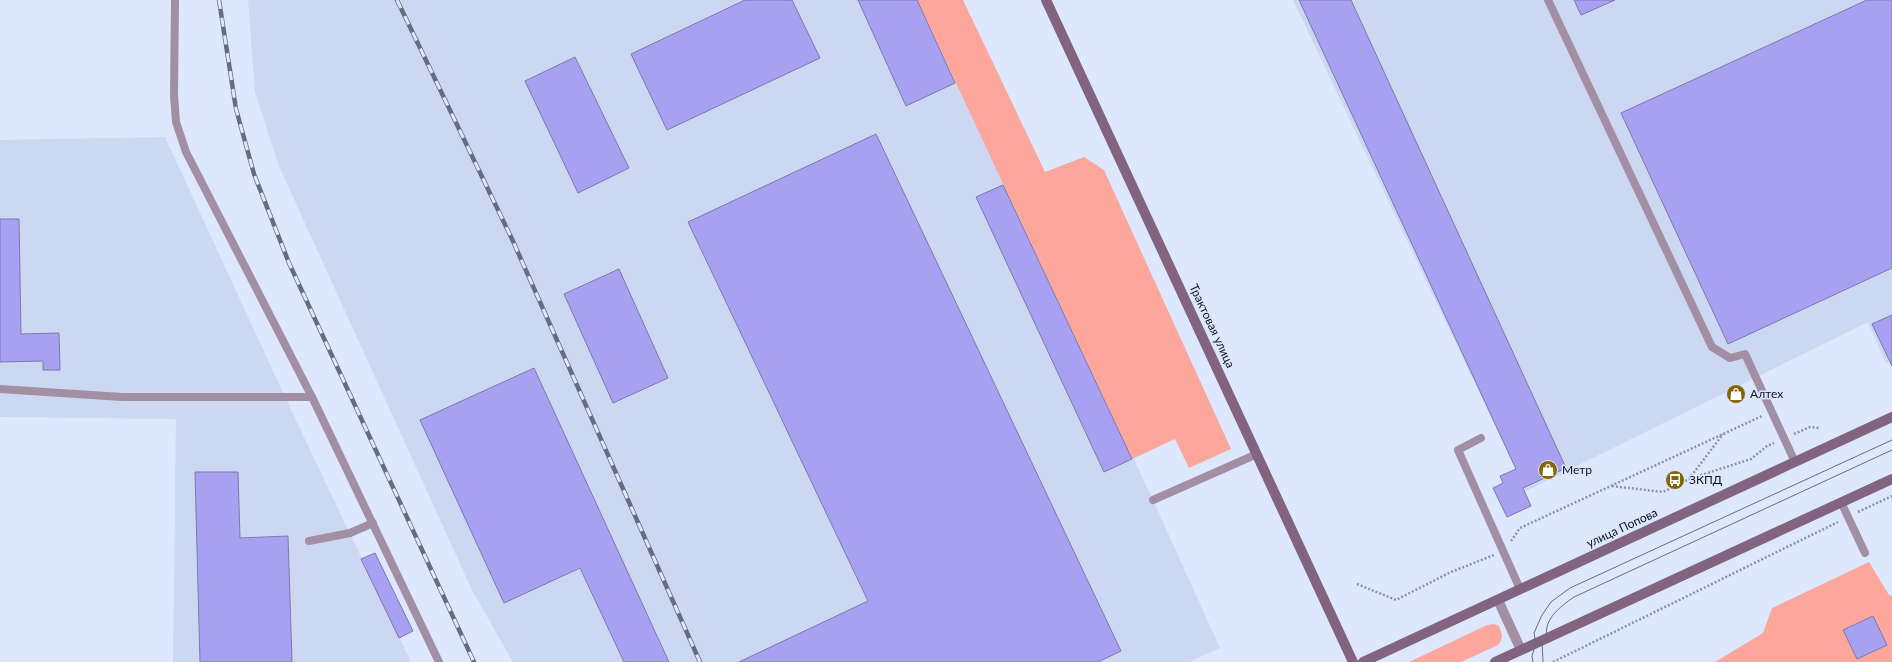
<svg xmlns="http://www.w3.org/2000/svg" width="1892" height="662" viewBox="0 0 1892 662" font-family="Lato,sans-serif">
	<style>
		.built { fill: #ccd7f1 }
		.green { fill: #fca69c }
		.building { fill: #a8a1f1; stroke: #7c77af }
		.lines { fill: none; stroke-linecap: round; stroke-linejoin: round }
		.path { stroke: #8a93a9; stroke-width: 2.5; stroke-dasharray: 2 2; stroke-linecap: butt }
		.service { stroke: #a38fa3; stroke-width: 8 }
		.minor { stroke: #a38fa3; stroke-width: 10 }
		.secondary { stroke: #826481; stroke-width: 10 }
		.tram { stroke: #646c82; stroke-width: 1 }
		.rail-casing { stroke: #646c82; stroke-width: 4.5 }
		.rail { stroke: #dde7fe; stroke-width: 3; stroke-dasharray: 9; stroke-linecap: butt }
		.labels { text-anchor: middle; stroke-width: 3; stroke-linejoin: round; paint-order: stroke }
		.street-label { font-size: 12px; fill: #0b1226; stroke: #dde7fe }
		.poi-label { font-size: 12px; fill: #0b1226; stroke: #dde7fe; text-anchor: start }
	</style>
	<rect width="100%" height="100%" fill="#dde7fe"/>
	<g class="built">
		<polygon points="248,0 917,0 1153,500 1220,648 1189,662 513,662 472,590 278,164 255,92"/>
		<polygon points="1293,0 1892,0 1892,360 1886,363 1868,322 1526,491"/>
		<polygon points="165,137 285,397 411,662 173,662 176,419 0,417 0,140"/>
	</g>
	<g class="green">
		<polygon points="917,0 963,0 1045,172 1084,157 1104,170 1231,449 1189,468 1175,439 1132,459"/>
		<polygon points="1869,562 1889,595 1892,596 1892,662 1715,662 1763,633 1772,608"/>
		<path d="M1494 624 1499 626C1502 634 1504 638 1498 645L1461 662H1409L1487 625Z"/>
	</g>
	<g class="building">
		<polygon points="745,0 792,0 820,58 667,130 631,54"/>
		<polygon points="858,0 917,0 955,83 906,106"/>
		<polygon points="1299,0 1351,0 1566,468 1523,488 1531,506 1507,517 1493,488 1503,483 1500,476 1516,469"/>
		<polygon points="1574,0 1615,0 1581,15"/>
		<polygon points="1867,0 1892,0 1892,268 1728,344 1621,113"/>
		<polygon points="575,57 629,168 578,193 525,81"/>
		<polygon points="876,134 1121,651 1098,662 739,662 868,601 688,222"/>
		<polygon points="1003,185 1132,459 1104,472 976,197"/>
		<polygon points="0,219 19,219 21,334 59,333 60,370 43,370 43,361 0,362"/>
		<polygon points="619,269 668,378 613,403 564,294"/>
		<polygon points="1892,315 1892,366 1872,324"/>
		<polygon points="534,368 618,551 669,662 624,662 580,568 504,603 420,420"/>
		<polygon points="195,472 238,472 240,538 288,536 292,662 200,662"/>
		<polygon points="375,553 413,631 399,638 361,559"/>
		<polygon points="1873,616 1887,645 1857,659 1843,630"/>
	</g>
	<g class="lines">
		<g class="path">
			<polyline points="1794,434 1810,427 1819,428"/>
			<polyline points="1689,479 1751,459 1767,446 1774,443"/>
			<polyline points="1612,486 1663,492 1689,479 1723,434"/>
			<polyline points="1858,512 1892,496"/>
			<polyline points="1511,541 1520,528 1762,416"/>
			<polyline points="1357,584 1396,600 1451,572 1494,555"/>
			<polyline points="1553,662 1838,522"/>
		</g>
		<g class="service">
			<polyline points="175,0 174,95 176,122 186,152 312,397 439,662"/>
			<polyline points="1548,0 1712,347 1730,358 1745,354 1795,462"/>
			<polyline points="0,389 122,397 312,397"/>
			<polyline points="1481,438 1458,450 1520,589"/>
			<polyline points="1153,500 1257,454"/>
			<polyline points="1841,502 1865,553"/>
			<polyline points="309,541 350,533 373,523"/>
		</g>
		<polyline class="minor" points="1498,600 1521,650"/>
		<g class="secondary">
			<polyline points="1046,0 1353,662"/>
			<polyline points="1363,662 1892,417"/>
			<polyline points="1495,662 1892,479"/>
		</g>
		<g class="tram">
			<polyline points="1533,662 1532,656 1536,643 1534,633 1542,615 1551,602 1570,588 1892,440"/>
			<path d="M1543 662 1542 641 1547 638C1543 619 1560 607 1574 597L1892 450"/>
		</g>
		<g class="rail-casing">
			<g id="rail">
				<polyline points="219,0 236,109 254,174 289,263 474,662"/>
				<polyline points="397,0 512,239 700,662"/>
			</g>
		</g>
		<use href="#rail" class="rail"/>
	</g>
	<defs>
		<g id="shop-disc" transform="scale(1)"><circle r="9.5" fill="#856500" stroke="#dde7fe"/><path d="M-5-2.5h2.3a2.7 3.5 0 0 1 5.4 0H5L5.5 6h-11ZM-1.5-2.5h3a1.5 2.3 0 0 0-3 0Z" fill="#fff"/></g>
		<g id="bus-disc" transform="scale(1)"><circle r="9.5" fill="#856500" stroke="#dde7fe"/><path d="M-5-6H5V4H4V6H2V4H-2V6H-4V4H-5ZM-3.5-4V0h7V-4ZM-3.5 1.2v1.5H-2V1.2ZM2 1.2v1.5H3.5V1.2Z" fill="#fff"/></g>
	</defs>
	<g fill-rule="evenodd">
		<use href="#shop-disc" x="1736" y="394"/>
		<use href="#shop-disc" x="1548" y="470"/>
		<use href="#bus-disc" x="1675" y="480"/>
	</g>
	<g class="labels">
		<g class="street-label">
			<text transform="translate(1212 326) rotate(65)" y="4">Трактовая улица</text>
			<text transform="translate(1622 528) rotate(-25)" y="4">улица Попова</text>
		</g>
		<g class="poi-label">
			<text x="1750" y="398">Алтех</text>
			<text x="1562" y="474">Метр</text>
			<text x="1689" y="484">ЗКПД</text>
		</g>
	</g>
</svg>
